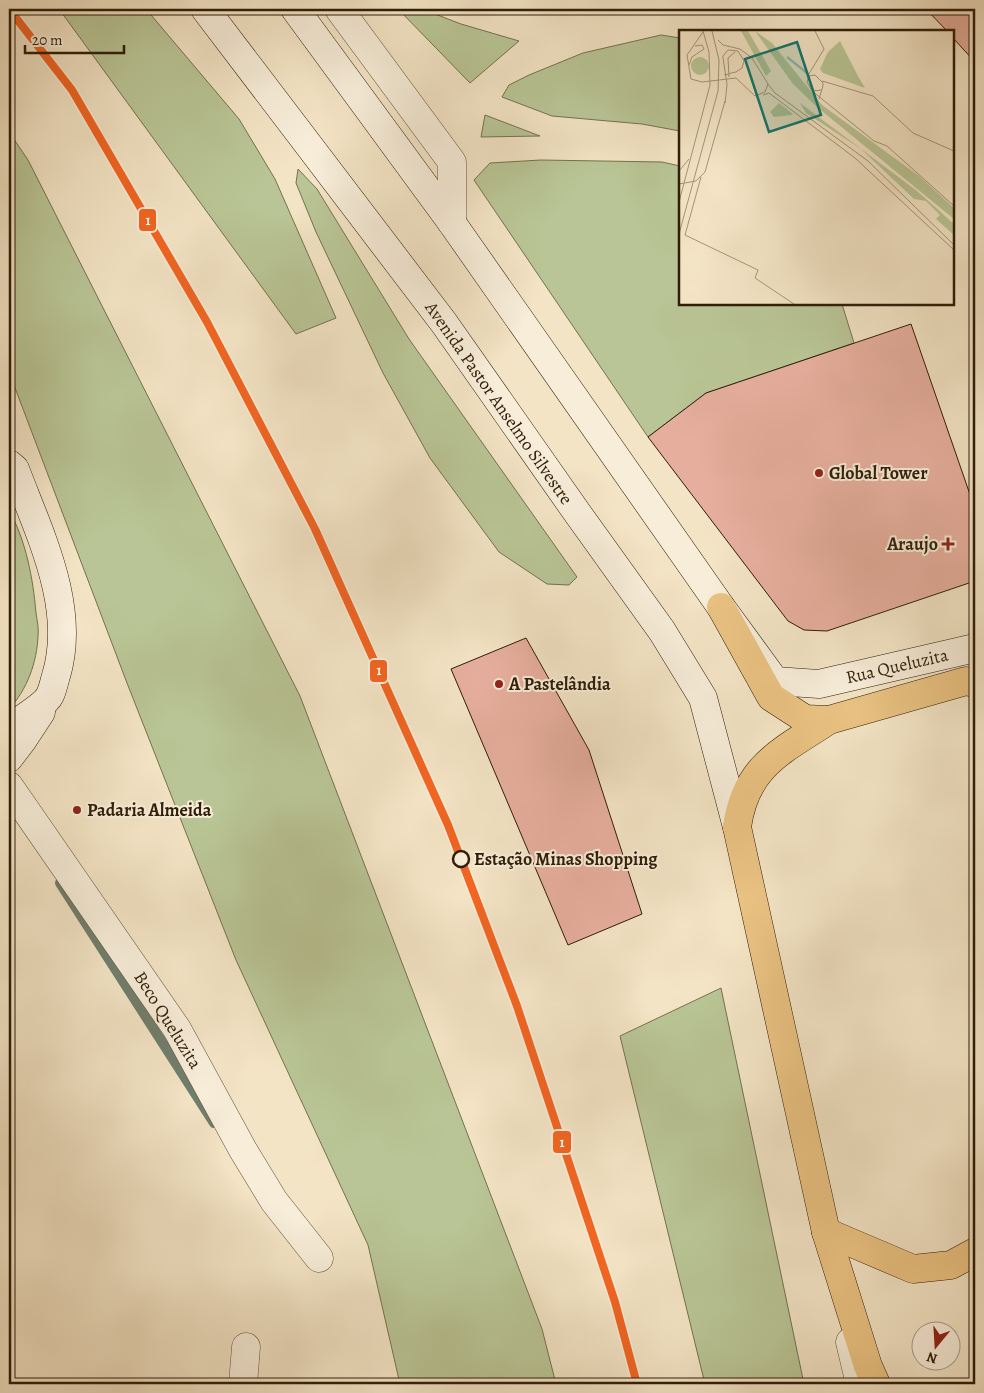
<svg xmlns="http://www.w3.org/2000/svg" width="984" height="1393" viewBox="0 0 984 1393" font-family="Alegreya,serif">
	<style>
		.green { fill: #b9c596; stroke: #74714f }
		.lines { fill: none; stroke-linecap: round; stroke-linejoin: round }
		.stream { stroke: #707e6d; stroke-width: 10 }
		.building { fill: #e6ae9d; stroke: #2f1d08 }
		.street-casing { stroke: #604f37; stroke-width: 29 }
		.secondary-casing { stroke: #2f1d08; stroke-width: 29 }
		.highway-casing { stroke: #2f1d08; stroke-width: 29 }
		.street { stroke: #f7edd9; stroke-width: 28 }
		.secondary { stroke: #f7edd9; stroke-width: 28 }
		.highway { stroke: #eac282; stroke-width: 28 }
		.metro-1-casing { stroke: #f7edd9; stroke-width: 11 }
		.metro-1 { stroke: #f26522; stroke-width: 8 }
		.poi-dot { fill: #8f2418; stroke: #f7edd9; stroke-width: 2 }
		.stop-dot { fill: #f7edd9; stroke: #2f1d08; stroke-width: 2.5 }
		.labels { text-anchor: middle; stroke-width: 4; stroke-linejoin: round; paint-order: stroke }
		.street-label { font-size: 18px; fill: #2f1d08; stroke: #f7edd9 }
		.poi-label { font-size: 18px; font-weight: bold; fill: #2f1d08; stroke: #f7edd9; text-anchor: start }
		.stop-label { font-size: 18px; font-weight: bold; fill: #2f1d08; stroke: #f7edd9; text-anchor: start }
		.inset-river { fill: none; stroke: #9cbfb1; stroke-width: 2.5 }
		.inset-road { fill: none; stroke: #a59479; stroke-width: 1 }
		.view { fill: #0f766e; fill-opacity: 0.15; stroke: #0f766e; stroke-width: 2.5 }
		.inset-edge { fill: none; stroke: #2f1d08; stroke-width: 2.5 }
		.line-badge { stroke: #f7edd9; stroke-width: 2 }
		.badge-label { font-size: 14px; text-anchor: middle; font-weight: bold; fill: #fff }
	</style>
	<rect width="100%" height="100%" fill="#f3e4c5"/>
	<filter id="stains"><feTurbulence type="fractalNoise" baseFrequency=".004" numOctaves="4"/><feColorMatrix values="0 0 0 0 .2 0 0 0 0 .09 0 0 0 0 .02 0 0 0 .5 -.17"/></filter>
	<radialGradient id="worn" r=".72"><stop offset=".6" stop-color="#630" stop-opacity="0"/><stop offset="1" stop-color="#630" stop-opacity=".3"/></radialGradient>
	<g class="green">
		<polygon points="59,9 146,9 239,119 275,179 336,318 296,334"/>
		<polygon points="398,9 422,9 461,24 519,41 470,83"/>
		<polygon points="661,35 680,38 680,131 642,124 552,116 502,97 509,85 529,75 583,53"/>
		<polygon points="485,115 540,136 481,137"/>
		<polygon points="9,132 28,160 300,696 542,1329 556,1384 400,1384 368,1245 236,960 127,683 9,372"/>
		<polygon points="541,160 662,162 680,166 680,304 842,304 854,343 706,393 648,437 474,180 490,163"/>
		<polygon points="298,169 317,189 409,339 577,577 569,585 547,584 499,552 430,458 383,373 316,232 296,183"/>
		<path d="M9 510C26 541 33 578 36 613 37 620 39 628 38 636 37 662 27 690 9 709Z"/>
		<polygon points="721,988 804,1384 705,1384 620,1036"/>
	</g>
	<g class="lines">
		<polyline class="stream" points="60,883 214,1123"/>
	</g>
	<g class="building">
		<polygon points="926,9 975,9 975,62 953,38 953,31 947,31"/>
		<polygon points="911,324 975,509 975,581 827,631 804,630 788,621 648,437 706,393"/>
		<polygon points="526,638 589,750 642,914 568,945 451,669"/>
	</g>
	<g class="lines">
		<g class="street-casing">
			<g id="street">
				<polyline points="339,9 452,162 452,223"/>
				<polyline points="9,786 177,1029 243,1150 274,1201 319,1258"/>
				<polyline points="850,1342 860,1384"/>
				<polyline points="243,1384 246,1347"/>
			</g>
		</g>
		<g class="secondary-casing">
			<g id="secondary">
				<polyline points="205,9 444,323 578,514 662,631 703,698 737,827"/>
				<polyline points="295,9 452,223 721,607 775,681 819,684 975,648"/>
				<path d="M9 464 15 469C39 533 77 607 56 676 54 682 53 689 50 695 46 704 18 722 9 728"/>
				<polyline points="9,758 22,741 41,712"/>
			</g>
		</g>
		<g class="highway-casing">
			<g id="highway">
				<polyline points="721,607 771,697 805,719 829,720 966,681 975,683"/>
				<path d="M829 720C781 752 746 765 737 827L826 1232 868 1366 876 1384"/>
				<polyline points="826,1232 913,1269 951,1265 975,1252"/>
			</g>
		</g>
		<use href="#street" class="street"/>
		<use href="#secondary" class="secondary"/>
		<use href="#highway" class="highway"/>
		<g class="metro-1-casing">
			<polyline id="metro-1" points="9,9 72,90 207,322 315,529 448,825 517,1006 615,1302 637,1384"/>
		</g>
		<use href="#metro-1" class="metro-1"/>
	</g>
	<g class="poi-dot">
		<circle cx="819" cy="473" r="5"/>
		<path d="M945.5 536.5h5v5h5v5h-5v5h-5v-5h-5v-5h5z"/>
		<circle cx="499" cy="684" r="5"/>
		<circle cx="77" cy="810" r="5"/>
	</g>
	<circle class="stop-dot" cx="461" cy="859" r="8"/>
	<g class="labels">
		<g class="street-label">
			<text transform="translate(499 403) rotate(55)" y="6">Avenida Pastor Anselmo Silvestre</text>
			<text transform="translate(897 666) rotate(-13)" y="6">Rua Queluzita</text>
			<text transform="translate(168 1020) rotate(58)" y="6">Beco Queluzita</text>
		</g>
		<g class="poi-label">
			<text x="829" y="479">Global Tower</text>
			<text x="938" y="550" text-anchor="end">Araujo</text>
			<text x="509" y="690">A Pastelândia</text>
			<text x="87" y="816">Padaria Almeida</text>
		</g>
		<g class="stop-label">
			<text x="474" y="865">Estação Minas Shopping</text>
		</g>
	</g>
	<g transform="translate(679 30)">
		<rect width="275" height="275" fill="#f3e4c5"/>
		<path d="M62 1H69L92 41 87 46ZM76 1 93 13 143 75 240 146 275 178V189L138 77 114 54ZM161 11 180 48 186 58 144 43 141 39 149 22ZM12 36a9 9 0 1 1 18 0a9 9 0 1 1-18 0ZM100 73 114 84 113 85 95 87 91 82ZM121 73 238 161 275 194V205L257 189 261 185 247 171 235 169 182 119 127 83Z" fill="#b9c596"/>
		<path class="inset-river" d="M108 27 128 43"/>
		<path class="inset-road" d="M24 2 8 25 12 49 23 52 57 48 76 66 86 62 89 54 73 28 61 19 44 15 39 10M10 35 13 27 25 19 23 15 16 16M45 45 50 44 52 43 57 42 63 38 65 31 59 21 49 20 44 26V28L48 54V55L46 73M50 47 49 28 56 22M128 47 145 19 136 1M143 51 194 66 234 103 275 121M89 54 96 63 189 131 275 215M133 61 195 111 208 116 275 176M84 65 90 63 176 128 275 220M140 69 144 56V53L136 45 130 46 128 52 133 61 143 60M0 141 10 129M22 147 6 205 79 240 76 248 115 274M0 154 17 151 26 142 46 71M0 172 31 55 30 22 24 1M0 204 39 61 40 30 33 1"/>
		<path class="view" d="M118 12 142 85 90 102 66 29Z"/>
		<rect width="275" height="275" class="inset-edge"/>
	</g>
	<g class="line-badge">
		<rect x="138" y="208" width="19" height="24" rx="5" fill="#f26522"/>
		<rect x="369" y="659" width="19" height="24" rx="5" fill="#f26522"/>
		<rect x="552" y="1130" width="20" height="24" rx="5" fill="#f26522"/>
	</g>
	<g class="badge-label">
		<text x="148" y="225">1</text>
		<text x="379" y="675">1</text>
		<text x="562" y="1147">1</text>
	</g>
	<rect width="984" height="1393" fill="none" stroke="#f3e4c5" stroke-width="30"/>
	<rect x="10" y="10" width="964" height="1373" fill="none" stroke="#2f1d08" stroke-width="2.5"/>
	<rect x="15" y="15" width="954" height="1363" fill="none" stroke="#2f1d08"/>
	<g transform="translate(936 1346) rotate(198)"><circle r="24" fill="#f7edd9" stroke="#a79a85"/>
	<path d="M0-4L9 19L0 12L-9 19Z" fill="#8f2418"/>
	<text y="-8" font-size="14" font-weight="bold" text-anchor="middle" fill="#2f1d08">N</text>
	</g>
	<path d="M25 45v8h99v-8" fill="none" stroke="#2f1d08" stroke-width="2.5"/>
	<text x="32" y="45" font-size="15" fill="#2f1d08" stroke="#f7edd9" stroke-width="4" paint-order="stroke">20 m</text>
	<rect width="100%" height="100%" filter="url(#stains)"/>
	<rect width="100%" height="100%" fill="url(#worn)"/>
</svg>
